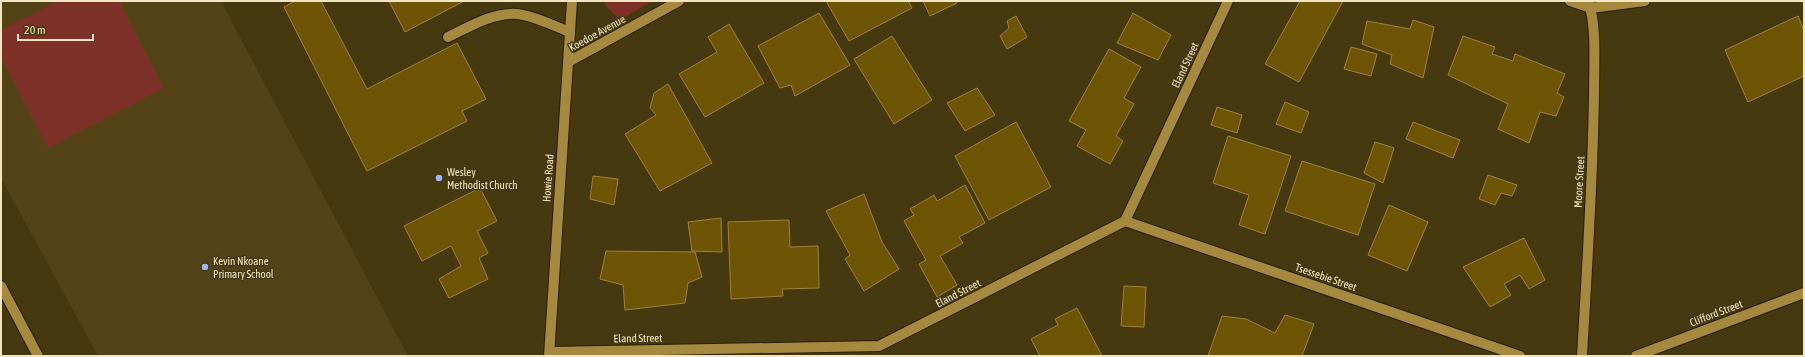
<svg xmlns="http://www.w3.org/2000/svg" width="1805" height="357" viewBox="0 0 1805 357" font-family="'Asap Condensed',sans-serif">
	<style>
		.built { fill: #534316 }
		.green { fill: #7e3128 }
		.building { fill: #6d5505; stroke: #9e8338 }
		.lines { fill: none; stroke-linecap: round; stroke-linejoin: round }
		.minor-casing { stroke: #281f08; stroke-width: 12 }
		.minor { stroke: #a4893e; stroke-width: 10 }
		.poi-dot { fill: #9bb4fd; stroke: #46380f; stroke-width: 1.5 }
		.labels { text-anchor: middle; stroke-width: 3; stroke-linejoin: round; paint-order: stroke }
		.street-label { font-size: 11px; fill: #f4e6c2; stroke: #46380f }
		.poi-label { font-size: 11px; fill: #f4e6c2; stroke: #46380f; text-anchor: start }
	</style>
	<rect width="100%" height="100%" fill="#46380f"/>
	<polygon class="built" points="1,1 221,1 408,356 98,356 1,178"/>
	<g class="green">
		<polygon points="58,1 119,1 164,88 48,148 1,57 1,30"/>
		<polygon points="605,1 652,1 620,20 605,5"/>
	</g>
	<g class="building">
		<polygon points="295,1 321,1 367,89 457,43 486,99 462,111 467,121 367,171 284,7"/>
		<polygon points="389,1 464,1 405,32"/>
		<polygon points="826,1 908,1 912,8 849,41"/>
		<polygon points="923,1 956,1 957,3 930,16"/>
		<polygon points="1300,1 1343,1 1299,82 1265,64"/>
		<polygon points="819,13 850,65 795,96 791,85 780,88 758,46"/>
		<polygon points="1133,13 1171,35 1158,60 1117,43"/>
		<polygon points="1016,16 1027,37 1007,49 1000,36 1009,28 1007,21"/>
		<polygon points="1798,16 1804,30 1804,76 1748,102 1725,50"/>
		<polygon points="1413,20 1434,27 1423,78 1390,64 1392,55 1362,44 1367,21 1410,29"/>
		<polygon points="729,24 764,83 705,117 679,74 717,52 708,37"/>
		<polygon points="892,36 932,100 894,124 854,59"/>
		<polygon points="1463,36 1495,47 1492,54 1513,61 1515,54 1565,74 1557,93 1564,97 1556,116 1540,112 1529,143 1498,129 1508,104 1448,75"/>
		<polygon points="1351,47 1377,54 1371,76 1344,69"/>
		<polygon points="1109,49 1141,67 1124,98 1134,104 1116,136 1123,141 1110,164 1077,146 1086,130 1069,121"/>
		<polygon points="668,84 712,163 660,191 625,134 656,115 650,108 654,93"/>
		<polygon points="977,88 995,115 965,131 947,103"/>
		<polygon points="1285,102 1309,112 1301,133 1276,124"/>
		<polygon points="1217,107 1242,115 1237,133 1211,125"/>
		<polygon points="1016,122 1051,187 989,220 955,156"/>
		<polygon points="1413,122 1460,140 1453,158 1406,139"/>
		<polygon points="1228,136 1291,156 1265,234 1239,225 1249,195 1213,183"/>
		<polygon points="1375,142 1394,148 1383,183 1364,173"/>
		<polygon points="1302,161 1375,184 1358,235 1285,211"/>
		<polygon points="1488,175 1517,185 1512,196 1501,193 1495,205 1479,199"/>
		<polygon points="593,176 618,179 614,205 590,199"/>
		<polygon points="965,185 985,223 959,237 963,243 940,256 957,285 937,297 919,264 926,260 904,221 914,215 910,209 934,195 937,201"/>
		<polygon points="480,188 497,221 477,231 488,253 479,258 488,279 449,298 439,279 461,266 451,246 422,261 404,226"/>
		<polygon points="864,194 882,242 899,269 864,291 845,259 850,255 826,211"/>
		<polygon points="1389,205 1428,222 1407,271 1368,255"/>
		<polygon points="721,218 722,252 692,251 688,222"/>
		<polygon points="789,220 790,247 818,246 819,288 782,289 783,296 731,299 728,222"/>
		<polygon points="1524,238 1545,280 1529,289 1520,275 1504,284 1511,295 1490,307 1463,267"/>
		<polygon points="606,251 695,252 702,277 688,283 685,303 625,310 623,285 600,279"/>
		<polygon points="1124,286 1146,287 1144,327 1121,326"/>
		<polygon points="1077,308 1102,356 1040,356 1031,339 1058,325 1055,319"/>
		<polygon points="1285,315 1314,324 1302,356 1208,356 1222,316 1246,319 1275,333"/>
	</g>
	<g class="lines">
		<g class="minor-casing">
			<g id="minor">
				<polyline points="1570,1 1591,8 1645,1"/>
				<path d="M448 37C469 27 493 12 517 14 535 16 554 26 570 32"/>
				<polyline points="568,62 679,1"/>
				<polyline points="1125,221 1520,356"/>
				<polyline points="1,286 38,356"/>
				<polyline points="550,352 879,346 1125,221 1228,1"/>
				<polyline points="549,356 572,1"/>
				<path d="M1582 356C1587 268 1593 180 1594 92 1594 66 1597 24 1588 1"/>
				<polyline points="1636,356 1804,293"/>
			</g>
		</g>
		<use href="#minor" class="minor"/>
	</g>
	<g class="poi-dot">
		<circle cx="439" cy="178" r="4"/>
		<circle cx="205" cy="267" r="4"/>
	</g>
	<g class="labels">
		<g class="street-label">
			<text transform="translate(597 33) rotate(-29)" y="4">Koedoe Avenue</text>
			<text transform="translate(1185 65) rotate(-65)" y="4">Eland Street</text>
			<text transform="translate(548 178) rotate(-86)" y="4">Howie Road</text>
			<text transform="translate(1579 182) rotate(-87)" y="4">Moore Street</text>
			<text transform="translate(1326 277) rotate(19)" y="4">Tsessebie Street</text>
			<text transform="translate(958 293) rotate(-27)" y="4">Eland Street</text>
			<text transform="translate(1716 313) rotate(-21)" y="4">Clifford Street</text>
			<text transform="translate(638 338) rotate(-1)" y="4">Eland Street</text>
		</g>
		<g class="poi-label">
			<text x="447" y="176">Wesley<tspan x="447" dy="13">Methodist Church</tspan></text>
			<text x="213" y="265">Kevin Nkoane<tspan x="213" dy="13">Primary School</tspan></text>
		</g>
	</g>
	<rect width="1805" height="357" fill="none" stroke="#f4e6c2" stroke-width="4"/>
	<path d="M18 34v6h75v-6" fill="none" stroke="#f4e6c2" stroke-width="2"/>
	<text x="24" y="34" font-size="12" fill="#f4e6c2" stroke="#46380f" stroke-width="3" paint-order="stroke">20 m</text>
</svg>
